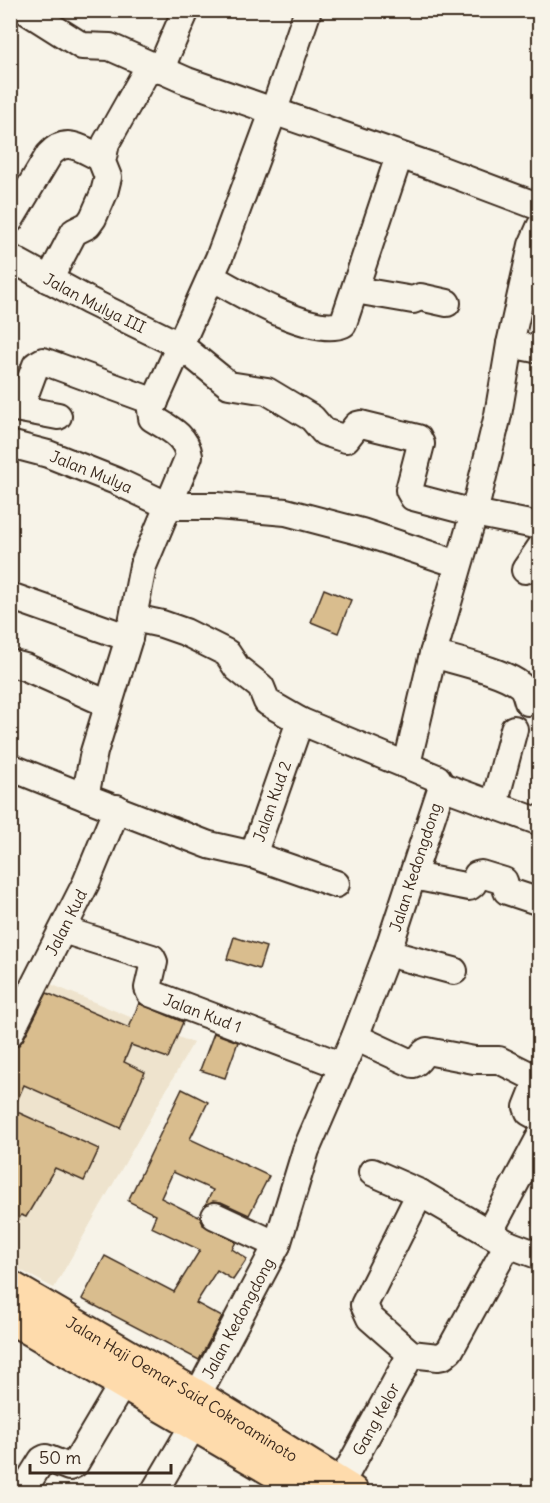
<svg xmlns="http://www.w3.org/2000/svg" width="550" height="1503" viewBox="0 0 550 1503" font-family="Delius,sans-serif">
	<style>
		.built { fill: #eee3cd }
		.building { fill: #d9bd8e; stroke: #3b2a1e; stroke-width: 1.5 }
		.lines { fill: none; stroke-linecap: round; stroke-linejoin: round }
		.minor-casing { stroke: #3b2a1e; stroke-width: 30 }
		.major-casing { stroke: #3b2a1e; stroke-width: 36 }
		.minor { stroke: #f7f3e8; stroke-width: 26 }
		.major { stroke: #fedbac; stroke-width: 32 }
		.labels { text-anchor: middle; stroke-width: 4.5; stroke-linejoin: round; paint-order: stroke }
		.street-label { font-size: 16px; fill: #3b2a1e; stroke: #f7f3e8 }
	</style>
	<rect width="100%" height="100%" fill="#f7f3e8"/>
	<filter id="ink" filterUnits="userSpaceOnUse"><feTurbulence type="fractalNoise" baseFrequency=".0167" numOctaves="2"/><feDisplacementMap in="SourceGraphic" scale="12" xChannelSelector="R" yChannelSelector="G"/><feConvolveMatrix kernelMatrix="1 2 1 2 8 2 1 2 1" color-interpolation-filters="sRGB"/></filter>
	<g filter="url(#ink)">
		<polygon class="built" points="48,983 193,1043 54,1288 11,1265 10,1056"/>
		<g class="building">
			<polygon points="324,589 351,600 338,633 311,622"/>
			<polygon points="234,937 266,947 259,969 227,959"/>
			<polygon points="47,993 129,1028 139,1003 183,1022 168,1058 131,1045 124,1062 145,1072 120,1128 24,1085 13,1110 99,1149 84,1181 55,1168 26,1217 21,1215 10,1234 10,1048 18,1046 23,1040"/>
			<polygon points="214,1033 238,1042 225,1078 200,1070"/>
			<polygon points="182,1089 208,1102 190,1139 269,1176 249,1215 221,1202 213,1201 205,1205 213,1190 173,1172 161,1198 199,1217 201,1214 203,1225 236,1242 232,1249 247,1259 233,1280 217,1270 196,1303 222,1317 199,1360 82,1299 105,1256 174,1292 200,1250 151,1227 156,1215 128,1201"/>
		</g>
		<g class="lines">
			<g class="minor-casing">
				<g id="minor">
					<polyline points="25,10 82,46 110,47 187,81 434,167 540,207"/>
					<path d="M308 10 274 110 219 258 151 410 152 418C168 428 186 435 189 456L143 566 129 638 94 752 85 797 209 845 253 855 336 884"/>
					<polyline points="160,70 186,10"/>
					<path d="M10 220 49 155C67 135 82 150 102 158"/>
					<path id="s1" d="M10 258 89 301 181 346 229 385 267 391 312 418 324 432 346 439 357 425 361 424 418 438 421 444 409 490 413 497 474 513 540 526"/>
					<path d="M211 277C238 292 312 337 343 324L399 156"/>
					<polyline points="49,280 74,232 88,225 93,218 104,193 108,177 102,162 106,143 150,65"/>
					<polyline points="355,290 413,300 420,297 447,303"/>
					<polyline points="510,344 540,350"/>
					<polyline points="10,407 58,416"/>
					<polyline points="20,408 36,365 43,361 155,402"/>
					<path id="s2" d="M10 444 48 454 116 481 169 506H217L286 512 362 532 458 564"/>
					<polyline points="525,570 540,548"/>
					<polyline points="10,596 129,638"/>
					<polyline points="134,618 162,624 185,632 227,653 237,668 261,687 267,702 300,721 437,778 442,786 387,953 355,1037 306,1150 277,1245 197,1396"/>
					<path d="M433 654C456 661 503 671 520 685 525 689 526 696 528 702"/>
					<polyline points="10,663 25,667 108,704"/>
					<polyline points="407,764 433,654 474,513 498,415 510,344 532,245 540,227"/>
					<polyline points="10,767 85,797"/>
					<polyline points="442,786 540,822"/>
					<polyline points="494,805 514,729"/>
					<path id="s3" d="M253 855 300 721"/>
					<polyline points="413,876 469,887 473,884 477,875 481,874 504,881 507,891 540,902"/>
					<path id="s4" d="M63 930 152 958 154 962 148 988 150 993 343 1066"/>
					<polyline points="387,953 454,971"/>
					<path id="s5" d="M10 1033 86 883 117 808"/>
					<path d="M355 1037 413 1064C420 1062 421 1053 427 1051L474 1060H499L535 1078 537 1082 527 1107 529 1112 540 1118"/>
					<polyline points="372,1172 420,1193 508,1244 540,1256"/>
					<polyline points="420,1193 364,1305 370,1318 411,1354 438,1357 443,1356 450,1350 508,1244"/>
					<polyline points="215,1216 277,1245"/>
					<polyline points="489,1233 540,1137"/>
					<path id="s6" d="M340 1485 411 1354"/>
					<polyline points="22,1492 42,1460 46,1458 69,1467 75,1464 123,1383"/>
					<polyline points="154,1492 194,1424"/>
				</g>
			</g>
			<g class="major-casing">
				<g id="major">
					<path id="s7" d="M10 1287 197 1396 352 1492"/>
					<polyline points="10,1317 310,1492"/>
				</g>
			</g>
			<use href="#minor" class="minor"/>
			<use href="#major" class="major"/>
		</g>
	</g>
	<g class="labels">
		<g class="street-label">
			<text dy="6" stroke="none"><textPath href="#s1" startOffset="96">Jalan Mulya III</textPath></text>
			<text dy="6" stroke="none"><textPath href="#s2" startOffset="86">Jalan Mulya</textPath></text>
			<text dy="6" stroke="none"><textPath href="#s3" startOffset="57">Jalan Kud 2</textPath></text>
			<text transform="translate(415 867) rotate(-72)" y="6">Jalan Kedongdong</text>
			<text dy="6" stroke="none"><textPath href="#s5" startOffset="124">Jalan Kud</textPath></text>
			<text dy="6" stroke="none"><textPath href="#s4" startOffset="186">Jalan Kud 1</textPath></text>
			<text transform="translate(238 1318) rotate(-62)" y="6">Jalan Kedongdong</text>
			<text dy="6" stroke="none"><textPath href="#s7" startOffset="200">Jalan Haji Oemar Said Cokroaminoto</textPath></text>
			<text dy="6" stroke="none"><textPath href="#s6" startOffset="75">Gang Kelor</textPath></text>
		</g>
	</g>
	<rect width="550" height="1503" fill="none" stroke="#f7f3e8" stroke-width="36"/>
	<rect x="18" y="18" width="514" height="1467" fill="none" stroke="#3b2a1e" stroke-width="2" filter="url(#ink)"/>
	<path d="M30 1464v9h141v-9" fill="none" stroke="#3b2a1e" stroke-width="3"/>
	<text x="39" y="1464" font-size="18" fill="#3b2a1e" stroke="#f7f3e8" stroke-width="4.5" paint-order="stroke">50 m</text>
</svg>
